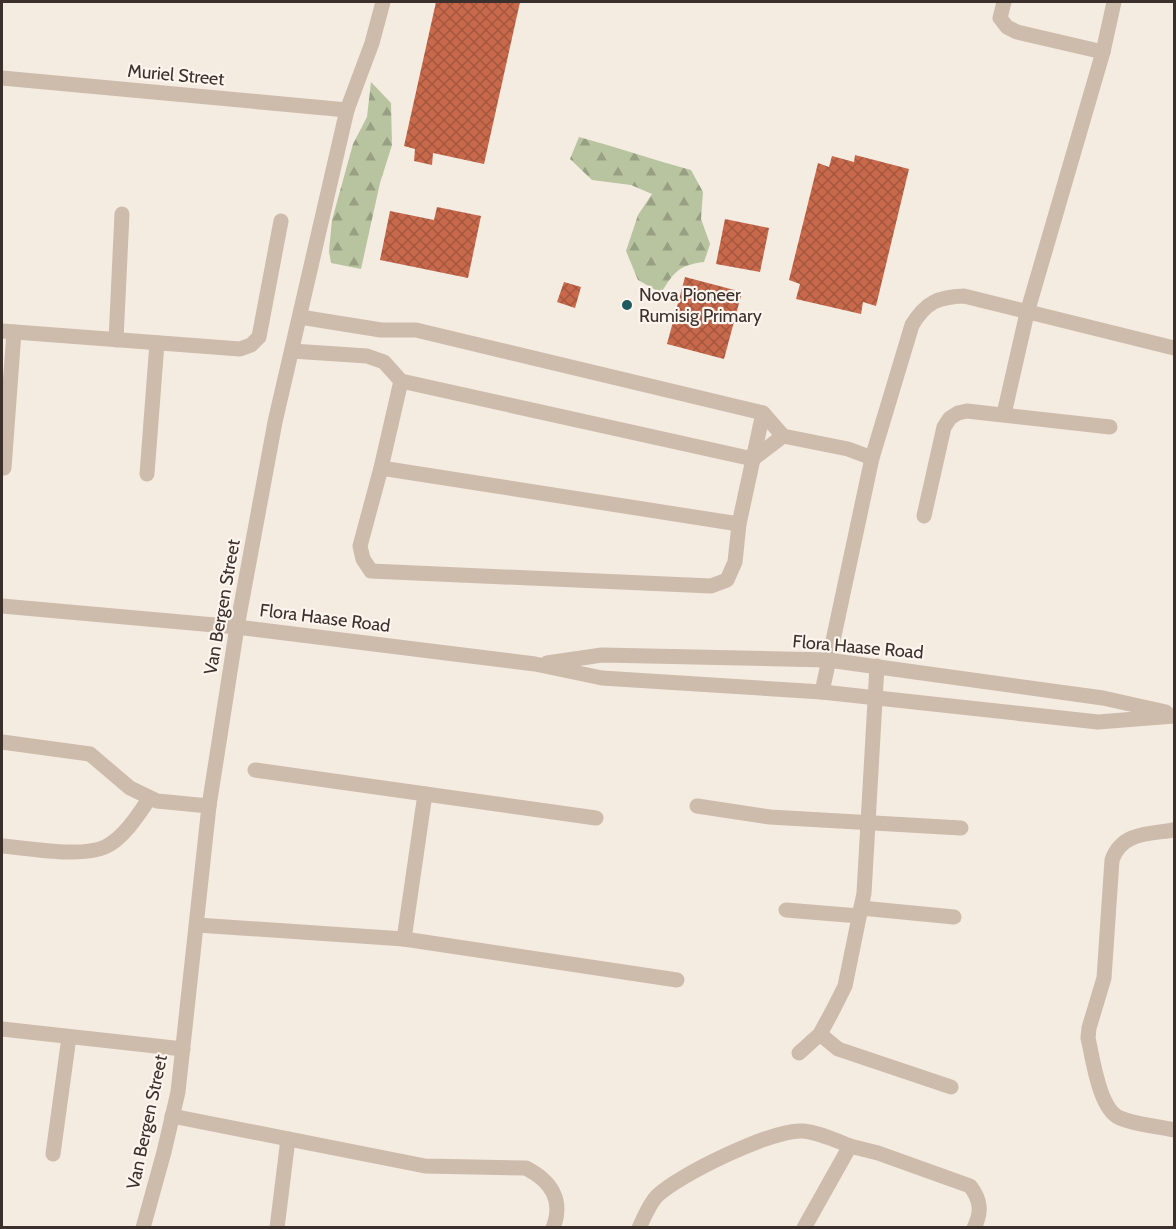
<svg xmlns="http://www.w3.org/2000/svg" width="1176" height="1229" viewBox="0 0 1176 1229" font-family="Cabin,sans-serif">
	<style>
		.forest { fill: url(#forest-firs) }
		.building { fill: url(#building-cross-hatch) }
		.lines { fill: none; stroke-linecap: round; stroke-linejoin: round }
		.minor { stroke: #cdbbac; stroke-width: 15 }
		.poi-dot { fill: #1f5a5e; stroke: #fbf5ee; stroke-width: 2 }
		.labels { text-anchor: middle; stroke-width: 4.5; stroke-linejoin: round; paint-order: stroke }
		.street-label { font-size: 18px; fill: #3b302b; stroke: #fbf5ee }
		.poi-label { font-size: 18px; fill: #3b302b; stroke: #fbf5ee; text-anchor: start }
	</style>
	<defs>
		<pattern id="forest-firs" width="22" height="20" patternUnits="userSpaceOnUse" patternTransform="scale(1.5)"><rect width="22" height="20" fill="#b8c4a0"/><path d="M5 1l3.5 6h-7zM16 11l3.5 6h-7z" fill="#97a083"/></pattern>
		<pattern id="building-cross-hatch" width="8" height="8" patternUnits="userSpaceOnUse" patternTransform="scale(1.5)"><rect width="8" height="8" fill="#c8694b"/><path d="M0 0l8 8M0 8l8-8" fill="none" stroke="#a4573f"/></pattern>
	</defs>
	<rect width="100%" height="100%" fill="#f4ebe1"/>
	<g class="forest">
		<polygon points="371,82 391,103 392,145 380,183 361,269 331,263 329,251 332,220 353,144 367,117"/>
		<path d="M579 137C617 147 653 160 691 170L703 192 701 219 710 244 704 262C679 265 674 272 661 293L638 280 626 251 638 215 652 194 631 185 592 180 570 159Z"/>
	</g>
	<g class="building">
		<polygon points="436,2 520,2 484,164 433,153 432,165 414,161 415,149 404,146"/>
		<polygon points="855,155 909,169 876,306 863,302 861,314 796,299 800,284 789,280 818,163 829,167 832,156 854,162"/>
		<polygon points="437,207 481,216 468,278 380,260 390,211 434,220"/>
		<polygon points="725,219 769,228 760,272 716,264"/>
		<polygon points="685,277 742,292 724,359 667,344"/>
		<polygon points="564,282 581,287 575,308 557,302"/>
	</g>
	<g class="lines">
		<g class="minor">
			<polyline points="1004,2 1000,18 1007,27 1017,32 1103,52"/>
			<polyline points="2,78 347,110"/>
			<polyline points="2,331 240,349 251,345 259,337 281,221"/>
			<polyline points="116,340 122,214"/>
			<polyline points="292,351 367,356 384,362 401,381 753,459 783,436 763,413 416,330 381,330 300,317"/>
			<polyline points="401,381 381,468 360,546 363,559 371,571 711,586 727,580 735,562 739,524 763,413"/>
			<polyline points="1004,414 1027,313 1103,52 1114,2"/>
			<polyline points="783,436 848,449 872,458"/>
			<polyline points="4,468 14,332"/>
			<polyline points="381,468 739,524"/>
			<polyline points="147,474 157,343"/>
			<polyline points="924,516 944,427 950,418 958,413 967,411 1110,427"/>
			<polyline points="2,606 237,627 535,664 602,678 822,692 1098,722 1174,716"/>
			<polyline points="547,663 602,655 828,660 1103,698 1166,712"/>
			<path d="M822 692 872 458 912 325C926 302 938 297 964 296L1174 348"/>
			<polyline points="2,742 90,754 130,788 157,801 209,806"/>
			<polyline points="255,770 596,818"/>
			<polyline points="697,806 770,817 961,828"/>
			<path d="M1174 830C1149 834 1122 832 1112 860L1104 978 1089 1028 1088 1038C1093 1059 1099 1109 1120 1118 1136 1125 1157 1126 1174 1130"/>
			<path d="M2 846C29 848 80 858 105 847 123 839 139 814 149 799"/>
			<polyline points="861,908 954,917"/>
			<polyline points="786,910 859,916"/>
			<polyline points="197,925 404,939 677,980"/>
			<polyline points="404,939 425,794"/>
			<polyline points="2,1029 183,1049"/>
			<polyline points="820,1034 838,1049 951,1087"/>
			<polyline points="799,1053 820,1034 833,1010 845,986 854,942 864,893 877,666"/>
			<path d="M172 1116 425 1166 526 1168C551 1181 564 1200 553 1228"/>
			<polyline points="53,1154 69,1037"/>
			<polyline points="143,1228 164,1152 178,1092 209,806 237,627 275,422 347,110 372,43 383,2"/>
			<polyline points="277,1228 288,1139"/>
			<path d="M639 1228C644 1218 649 1204 657 1196 678 1175 773 1129 802 1131 818 1132 835 1140 850 1146"/>
			<path d="M804 1228 850 1146 878 1153 970 1186C981 1200 982 1212 974 1228"/>
		</g>
	</g>
	<circle class="poi-dot" cx="627" cy="305" r="6"/>
	<g class="labels">
		<g class="street-label">
			<text transform="translate(176 75) rotate(5)" y="6">Muriel Street</text>
			<text transform="translate(222 607) rotate(-80)" y="6">Van Bergen Street</text>
			<text transform="translate(325 618) rotate(7)" y="6">Flora Haase Road</text>
			<text transform="translate(858 647) rotate(5)" y="6">Flora Haase Road</text>
			<text transform="translate(147 1122) rotate(-78)" y="6">Van Bergen Street</text>
		</g>
		<g class="poi-label">
			<text x="639" y="301">Nova Pioneer<tspan x="639" dy="21">Rumisig Primary</tspan></text>
		</g>
	</g>
	<rect width="1176" height="1229" fill="none" stroke="#3b302b" stroke-width="6"/>
</svg>
